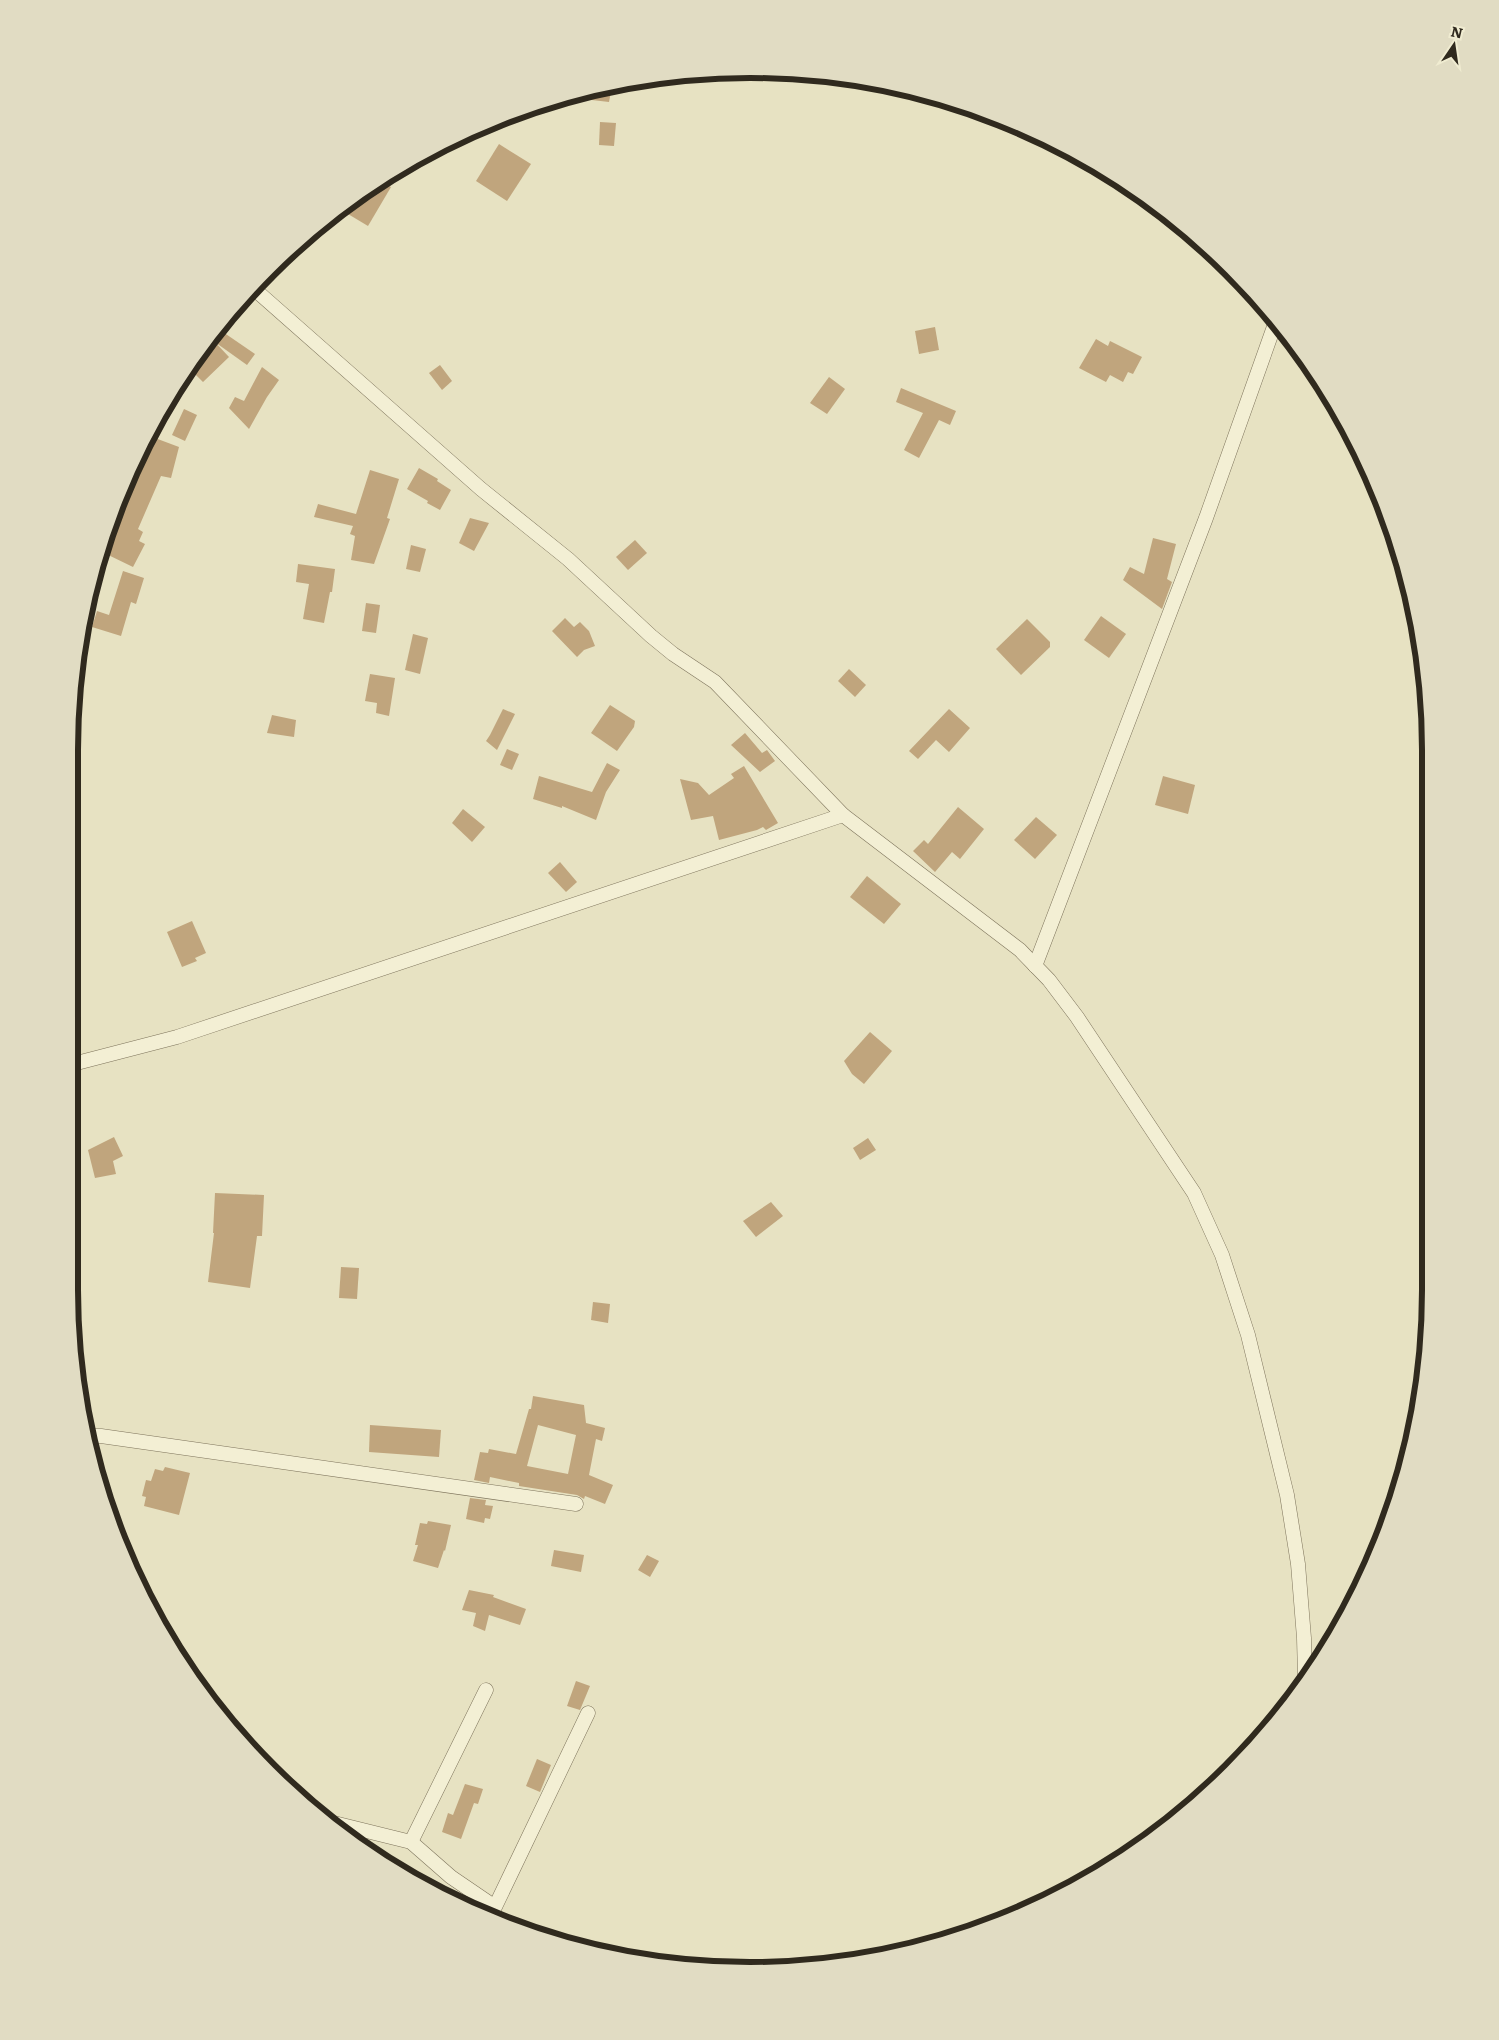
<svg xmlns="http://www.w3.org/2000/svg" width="1499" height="2040" viewBox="0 0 1499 2040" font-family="Literata,serif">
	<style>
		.building { fill: #c0a57d; fill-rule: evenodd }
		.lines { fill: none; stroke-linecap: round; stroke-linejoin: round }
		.minor-casing { stroke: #7e745c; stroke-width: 15 }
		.minor { stroke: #f3efd4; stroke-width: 14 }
		.rim { fill: none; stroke: #302a1e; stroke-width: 6 }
	</style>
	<rect width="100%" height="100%" fill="#e7e2c2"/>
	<g class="building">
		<polygon points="612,86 609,102 566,97 566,95 573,92"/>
		<polygon points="600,122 616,123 614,146 599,145"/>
		<polygon points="499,144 531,164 507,201 476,181"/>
		<polygon points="380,181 391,187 368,226 338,208"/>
		<polygon points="935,327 939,350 919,354 915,331"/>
		<polygon points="220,330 255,354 247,365 212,340"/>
		<polygon points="1096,339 1108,346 1110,341 1142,357 1133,374 1128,372 1123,382 1110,375 1106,382 1079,368"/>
		<polygon points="214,341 229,357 203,382 188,367 195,359 194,358 203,346 206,349"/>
		<polygon points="440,365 452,381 442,390 429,373"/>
		<polygon points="262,367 279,380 267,397 249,429 229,408 235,397 244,401"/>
		<polygon points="829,377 845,389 827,414 810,403"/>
		<polygon points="901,388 956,411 950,425 939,420 919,458 904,450 923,413 896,402"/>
		<polygon points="184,409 197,415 185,441 172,435"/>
		<polygon points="155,438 179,447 171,478 161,476 138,529 143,532 139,541 145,544 133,567 100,551 112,516 132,473 129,472 146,441 153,444"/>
		<polygon points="419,468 438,479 437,481 451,490 440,510 427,503 428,501 407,489"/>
		<polygon points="370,470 399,479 387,518 390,519 374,564 351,560 355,536 350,534 353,526 314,517 318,504 356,514"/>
		<polygon points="470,518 489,523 474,551 459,543"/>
		<polygon points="1153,538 1176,544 1167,579 1172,582 1162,609 1123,580 1130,567 1144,574"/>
		<polygon points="635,540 647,553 628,570 616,557"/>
		<polygon points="411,545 426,549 420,572 406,569"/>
		<polygon points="298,564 335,569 332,592 330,592 324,623 303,619 309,584 296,582"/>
		<polygon points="123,571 144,578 136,604 131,602 121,636 92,627 97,611 109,615"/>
		<polygon points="366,603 380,605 376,633 362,631"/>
		<polygon points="1101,616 1126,634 1109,658 1084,640"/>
		<polygon points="565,618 574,627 580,622 589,631 595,646 584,650 577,657 552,631"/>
		<polygon points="1027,619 1050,642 1050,647 1021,675 996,649"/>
		<polygon points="413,634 428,638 420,674 405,670"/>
		<polygon points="849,669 866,685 855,697 838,681"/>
		<polygon points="370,674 395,678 389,716 376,713 377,703 365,701"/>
		<polygon points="610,705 635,721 634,727 617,751 591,733"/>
		<polygon points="503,709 515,714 497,750 486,741 490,735"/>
		<polygon points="949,709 970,728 949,752 936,740 918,759 909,751"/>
		<polygon points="272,715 296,720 294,737 267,733"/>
		<polygon points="745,733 762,753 767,750 775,761 760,772 731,745"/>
		<polygon points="507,749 519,754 512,770 500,765"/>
		<polygon points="607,763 620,770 606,792 596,820 562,806 562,808 533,799 539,776 592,792"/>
		<polygon points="744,766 778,823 766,830 763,827 757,830 719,840 713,816 691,820 680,779 698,783 709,795 734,778 731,774"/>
		<polygon points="1163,776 1195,785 1188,814 1155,805"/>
		<polygon points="958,807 984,829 960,859 952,852 935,872 913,851 924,840 928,844"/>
		<polygon points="463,809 485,827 472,842 452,823"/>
		<polygon points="1036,817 1057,835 1035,859 1014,840"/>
		<polygon points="560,862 577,882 566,892 548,873"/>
		<polygon points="867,876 901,904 884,924 850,897"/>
		<polygon points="192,921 206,953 195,958 197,961 182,967 167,932"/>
		<polygon points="870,1032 892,1051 864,1084 852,1074 844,1061"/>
		<polygon points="114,1137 123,1156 113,1161 116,1174 95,1178 88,1150"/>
		<polygon points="868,1138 876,1150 860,1160 853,1148"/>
		<polygon points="215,1193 264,1195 262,1236 257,1236 250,1288 208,1282 214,1233 213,1233"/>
		<polygon points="771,1202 783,1216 756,1237 743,1221"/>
		<polygon points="341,1267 359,1268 357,1299 339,1298"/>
		<polygon points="593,1302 610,1304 608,1323 591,1320"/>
		<path d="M533 1396 584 1405 586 1423 605 1428 602 1441 596 1439 589 1475 613 1485 605 1504 585 1496 584 1499 577 1495 519 1486V1483L490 1477 489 1483 474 1480 480 1452 488 1453 489 1449 516 1454 529 1409H531ZM538 1425 576 1435 568 1474 527 1466Z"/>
		<polygon points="370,1425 441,1430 439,1457 369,1452"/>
		<polygon points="165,1467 190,1473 179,1515 144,1506 146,1497 142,1496 146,1480 151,1481 155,1469 163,1471"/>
		<polygon points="470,1498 486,1500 485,1505 493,1506 490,1519 485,1518 484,1523 466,1519"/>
		<polygon points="428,1521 451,1525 445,1551 444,1550 438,1568 413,1561 418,1545 415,1545 420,1523 427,1524"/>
		<polygon points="554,1550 584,1555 581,1572 551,1566"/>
		<polygon points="647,1555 659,1561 650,1577 638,1570"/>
		<polygon points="469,1590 494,1595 493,1597 526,1609 520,1625 489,1615 485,1631 473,1626 476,1613 462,1610"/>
		<polygon points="576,1681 590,1686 580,1710 567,1706"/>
		<polygon points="537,1759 551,1765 540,1792 526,1786"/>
		<polygon points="465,1784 483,1789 478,1804 474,1803 461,1839 442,1832 448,1813 453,1815"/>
	</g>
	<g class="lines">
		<g class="minor-casing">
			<g id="minor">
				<polyline points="252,287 481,489 568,559 651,636 673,654 715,682 843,815 1020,950 1049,980 1077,1017 1194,1193 1222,1255 1248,1335 1287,1495 1298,1564 1304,1638 1305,1675"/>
				<polyline points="1035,966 1206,518 1276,321"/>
				<polyline points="69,1065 177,1037 843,815"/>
				<polyline points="88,1436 101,1436 576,1504"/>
				<polyline points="330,1822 411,1842 451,1877 495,1907 588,1713"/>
				<polyline points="411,1842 486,1690"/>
			</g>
		</g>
		<use href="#minor" class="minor"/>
	</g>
	<path d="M0 0H1499V2040H0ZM750 78H750A672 672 0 0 1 1422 750V1290A672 672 0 0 1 750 1962H750A672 672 0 0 1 78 1290V750A672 672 0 0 1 750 78Z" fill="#e1dcc3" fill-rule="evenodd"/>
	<path class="rim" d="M750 78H750A672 672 0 0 1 1422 750V1290A672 672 0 0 1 750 1962H750A672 672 0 0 1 78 1290V750A672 672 0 0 1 750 78Z"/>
	<g transform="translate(1454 45) rotate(13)" stroke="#f0ecd1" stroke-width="4" paint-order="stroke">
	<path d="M0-4L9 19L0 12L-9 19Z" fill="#302a1e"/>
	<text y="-8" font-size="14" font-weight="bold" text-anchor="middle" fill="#302a1e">N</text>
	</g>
</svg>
